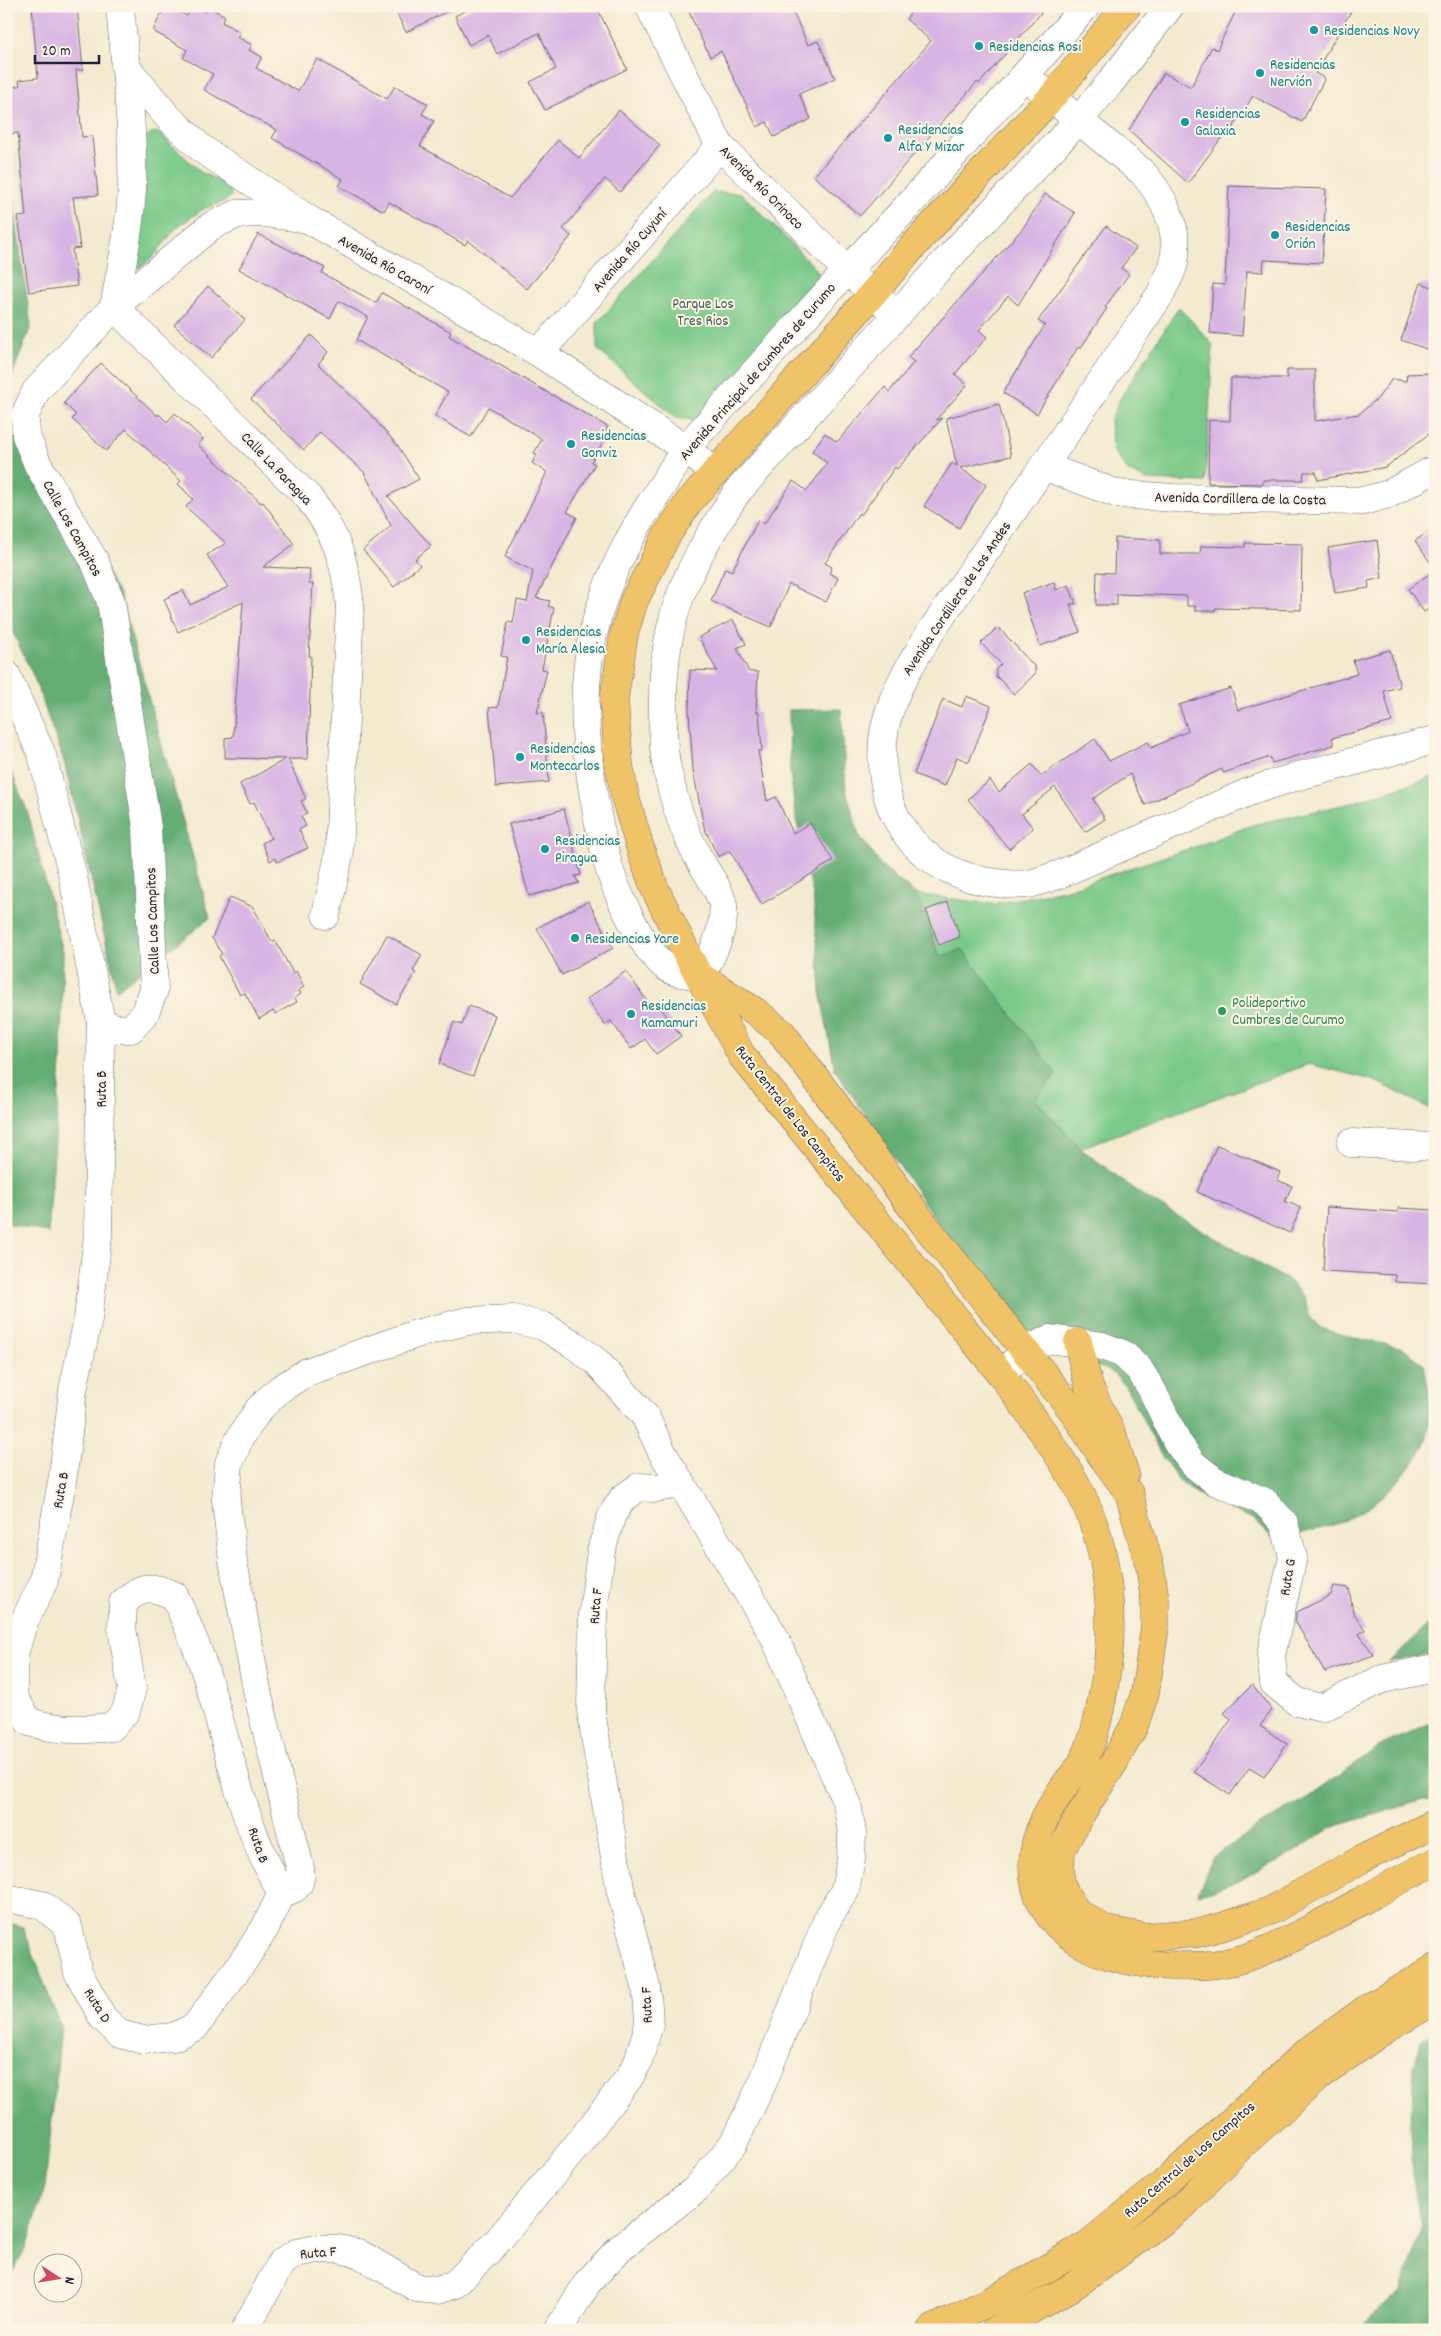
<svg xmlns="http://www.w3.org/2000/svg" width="1441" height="2336" viewBox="0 0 1441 2336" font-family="Dekko,sans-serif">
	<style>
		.green { fill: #7ac989; stroke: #4e7662 }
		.forest { fill: #63ad75; stroke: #426858 }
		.building { fill: #d8b4e4 }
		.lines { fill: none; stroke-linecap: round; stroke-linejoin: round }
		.minor-casing { stroke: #6b686f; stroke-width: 29 }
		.major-casing { stroke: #6b686f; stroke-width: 29 }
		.minor { stroke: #fff; stroke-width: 28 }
		.major { stroke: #f0c369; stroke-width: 28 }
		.culture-dot { fill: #0f9aa8; stroke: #fcf5e5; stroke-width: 2 }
		.leisure-dot { fill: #2e9e5b; stroke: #fcf5e5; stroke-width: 2 }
		.labels { text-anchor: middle; stroke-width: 4; stroke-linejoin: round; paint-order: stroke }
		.culture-label { font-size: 15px; fill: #0d838f; stroke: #fcf5e5; text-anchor: start }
		.street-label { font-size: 15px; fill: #22223b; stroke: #fcf5e5 }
		.park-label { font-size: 15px; fill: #415c56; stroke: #fcf5e5 }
		.leisure-label { font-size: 15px; fill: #27864d; stroke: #fcf5e5; text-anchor: start }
	</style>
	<rect width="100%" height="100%" fill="#fcf5e5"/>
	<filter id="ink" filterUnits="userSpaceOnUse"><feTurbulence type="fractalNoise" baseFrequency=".02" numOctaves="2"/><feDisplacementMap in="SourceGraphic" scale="10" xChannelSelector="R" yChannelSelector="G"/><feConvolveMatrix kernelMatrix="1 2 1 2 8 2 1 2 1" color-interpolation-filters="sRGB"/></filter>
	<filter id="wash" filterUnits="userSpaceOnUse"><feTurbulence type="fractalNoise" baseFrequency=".0096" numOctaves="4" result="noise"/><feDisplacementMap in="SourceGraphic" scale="20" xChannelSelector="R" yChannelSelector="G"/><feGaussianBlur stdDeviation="1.12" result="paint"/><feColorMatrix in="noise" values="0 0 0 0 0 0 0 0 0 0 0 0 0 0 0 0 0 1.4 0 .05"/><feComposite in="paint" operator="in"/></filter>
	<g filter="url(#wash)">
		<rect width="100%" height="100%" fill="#f3eacf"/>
		<g class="green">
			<polygon points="158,132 202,173 226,184 230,190 231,196 226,201 205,208 177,227 152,258 140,268 134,265 146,181 144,148 145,138 151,133"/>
			<polygon points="713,192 741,193 818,271 815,292 701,421 676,418 597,349 597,323"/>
			<polygon points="1179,307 1213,345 1205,482 1147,480 1128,471 1113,450 1110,422 1121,397"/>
			<polygon points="1435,776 1435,1111 1373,1080 1309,1064 1080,1148 1035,1099 1056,1074 940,957 916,894 992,904 1064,890 1200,845 1252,825 1352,803"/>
		</g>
		<g class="forest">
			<polygon points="6,152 31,326 6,392"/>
			<polygon points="6,406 120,595 210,918 117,990 64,761 33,675 6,618"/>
			<path d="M841 709 846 790 859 835 883 868 916 894 940 957 962 949 1056 1074 1035 1099 1080 1148 1145 1197 1289 1281 1304 1297 1309 1315 1318 1327 1350 1337 1404 1348 1423 1364C1430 1390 1435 1421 1423 1447 1410 1474 1373 1508 1346 1520 1324 1530 1298 1533 1275 1539L1251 1518 1201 1497 1179 1480 1163 1458 1125 1385 1109 1370 1050 1352 1015 1351 987 1296 835 1070 822 1001 813 894 797 822 790 773 789 710Z"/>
			<polygon points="6,759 28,813 63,952 61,1064 48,1233 6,1223"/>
			<polygon points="1435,1617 1435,1652 1390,1663"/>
			<polygon points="1435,1721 1435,1801 1423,1800 1330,1828 1288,1856 1234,1883 1197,1895 1213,1857 1265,1822 1304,1800 1380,1746"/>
			<polygon points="6,1922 23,1927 61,2028 45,2187 26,2249 6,2283"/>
			<polygon points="1435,2033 1435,2330 1361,2330 1366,2321 1400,2293 1422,2229 1413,2178 1411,2128 1414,2067 1421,2041"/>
		</g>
		<g id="blocks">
			<g class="building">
				<polygon points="32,6 77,6 83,70 76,70 82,137 92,136 98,195 73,197 80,248 72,249 77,286 29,292 18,217 26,216 18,133 9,134 6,87 20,86 19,80 38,78"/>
				<polygon points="192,6 206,12 209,7 225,16 222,22 240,32 237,37 252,45 249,50 262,57 256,68 298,91 317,59 387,99 395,86 428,104 422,114 434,121 420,146 510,198 558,140 579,158 619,110 660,145 620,192 605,179 563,229 571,236 527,289 468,240 465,245 389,202 384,211 339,186 343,179 272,138 277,130 204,90 213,74 183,58 187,50 153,31 164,8 171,8 187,16"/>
				<polygon points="393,6 458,6 406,32"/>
				<polygon points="475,6 596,6 627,69 545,110 530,82 556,69 539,33 497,54 488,35 469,45 455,16"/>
				<polygon points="686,6 790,6 808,45 818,41 835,78 799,94 811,119 774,137 767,122 757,127 721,51 710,57"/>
				<polygon points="916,6 1047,6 979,84 977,82 860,216 814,176 931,41 906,19"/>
				<polygon points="1238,6 1354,6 1315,73 1325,78 1302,122 1253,96 1231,131 1231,125 1188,183 1129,130 1164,73 1191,87 1212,47 1217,50"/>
				<polygon points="1229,186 1326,189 1322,263 1264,260 1263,272 1247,271 1242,336 1210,333 1213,284 1225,285"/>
				<polygon points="1045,194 1075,213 1018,305 1008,296 979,330 987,337 955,374 967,385 936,420 942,418 897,469 895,467 861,515 859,513 825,563 832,567 829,573 838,578 826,602 789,584 771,627 711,601 725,568 732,571 758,520 764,524 793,481 807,491 827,463 812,451 825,433 837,442 885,387 889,392 914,362 908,357 1023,228"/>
				<polygon points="1106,226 1136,248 1121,268 1129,274 1105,307 1107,308 1080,349 1078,347 1037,414 1003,393 1045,325 1038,321"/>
				<polygon points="258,234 325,268 322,273 376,303 382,293 451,332 449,336 608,427 605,431 608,434 591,462 595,464 567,512 577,517 536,598 550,601 548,606 554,608 542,669 547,670 537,713 543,712 549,782 496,787 489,708 498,707 507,657 501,656 508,622 513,623 517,600 527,602 533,571 505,557 547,472 532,463 537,454 534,453 542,439 488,407 471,437 435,416 448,392 356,340 368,317 339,301 330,319 239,269"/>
				<polygon points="1421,283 1435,288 1435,352 1401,340"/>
				<polygon points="208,286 245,320 211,358 174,325"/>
				<polygon points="311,335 328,352 318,364 369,413 398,446 419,479 388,496 431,546 415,559 420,565 394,587 363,550 391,526 364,472 320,432 304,450 251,399"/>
				<polygon points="101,363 158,416 159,414 167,422 175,413 203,439 198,445 261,503 263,502 294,544 263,567 310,569 309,584 313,584 309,656 311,656 308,759 288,759 306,799 301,801 307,813 301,816 306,826 299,830 308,848 277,862 275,858 270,861 262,843 271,838 254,802 250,804 240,784 286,759 225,758 225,738 233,737 243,602 178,632 164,599 183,590 190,605 228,587 207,555 226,543 186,507 193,499 178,484 181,481 126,429 106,451 72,419 76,415 64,403"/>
				<polygon points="1287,370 1315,370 1315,421 1359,414 1378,398 1392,379 1406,381 1407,374 1435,373 1435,429 1386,467 1318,480 1316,472 1304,472 1303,480 1263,480 1263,484 1208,483 1209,420 1230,421 1231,378 1287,378"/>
				<polygon points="999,404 1011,456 960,468 986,485 959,528 924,506 952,463 957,466 946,418"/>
				<polygon points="1435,527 1435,569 1415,541"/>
				<polygon points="1115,538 1160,540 1160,554 1200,554 1201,546 1245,547 1245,543 1302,544 1301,610 1215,608 1215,611 1195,611 1195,606 1187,606 1187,596 1117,594 1117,605 1096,605 1097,572 1114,573"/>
				<polygon points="1377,540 1382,578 1368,581 1369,588 1335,593 1328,548"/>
				<polygon points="1435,570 1435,605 1424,612 1408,589"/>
				<polygon points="1054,582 1056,590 1069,585 1076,604 1070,604 1080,632 1040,646 1022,593"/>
				<polygon points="733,620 746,644 737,648 749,672 758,672 756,712 759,712 762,751 758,751 767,801 776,797 793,833 810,823 833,861 762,904 730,851 718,857 704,827 693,770 689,711 690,670 717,671 699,637"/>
				<polygon points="998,627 1035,667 1035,674 1014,694 996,676 996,669 1001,664 981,643"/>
				<polygon points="1390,650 1400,687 1384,691 1392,722 1332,738 1334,745 1272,763 1270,757 1223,773 1222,769 1145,805 1130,774 1093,799 1105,819 1085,832 1055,787 1022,814 1033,828 1009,849 968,799 990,780 999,792 1032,764 1041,776 1095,739 1109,761 1148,742 1151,748 1188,731 1179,705 1231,688 1238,710 1357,674 1353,660"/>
				<polygon points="966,696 991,706 969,762 957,757 945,786 914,774 943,699 962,707"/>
				<polygon points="564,809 581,875 575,876 579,883 529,896 509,824"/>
				<polygon points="230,897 253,907 272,942 275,940 293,973 296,971 304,987 299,990 301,994 295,998 297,1002 275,1014 273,1011 259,1019 245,993 240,995 219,956 222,954 212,938"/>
				<polygon points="588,901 613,948 562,975 537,928"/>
				<polygon points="948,902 960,937 939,945 926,910"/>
				<polygon points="387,935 422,955 413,971 416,973 396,1004 360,984"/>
				<polygon points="626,971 652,1008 658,1004 681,1036 656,1054 645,1039 631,1049 611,1021 605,1025 587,999"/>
				<polygon points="469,1006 495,1015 473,1076 439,1064 454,1022 462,1025"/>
				<polygon points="1217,1145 1280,1172 1277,1180 1292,1186 1285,1201 1301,1208 1290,1233 1197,1192"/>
				<polygon points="1327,1207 1398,1212 1398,1208 1435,1210 1435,1284 1395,1282 1395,1275 1323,1271"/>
				<polygon points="1334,1586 1349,1588 1353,1612 1365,1630 1359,1634 1374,1655 1325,1672 1295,1621 1297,1612 1331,1595"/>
				<polygon points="1252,1685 1272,1710 1260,1726 1287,1744 1264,1777 1249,1768 1230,1795 1194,1772 1231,1720 1224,1713"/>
			</g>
		</g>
	</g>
	<g filter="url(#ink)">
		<use href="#blocks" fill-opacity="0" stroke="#6b686f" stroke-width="1"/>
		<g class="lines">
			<g class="minor-casing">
				<g id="minor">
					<polyline points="649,6 720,146 847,270 891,309"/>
					<path d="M1086 6C1021 79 957 153 890 225 846 271 803 319 760 366 736 393 711 419 688 446 679 457 672 470 665 481 637 523 612 566 598 615 575 693 587 773 605 852 611 882 640 948 666 967 676 974 688 974 700 976 711 959 726 927 723 905 719 887 705 871 697 855 683 829 674 801 668 773 663 753 663 732 663 712 661 620 687 566 738 491L941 266 1078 121 1110 83 1170 6"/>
					<polyline points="125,66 167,116 202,149 308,219 539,353 686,449 714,472"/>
					<path d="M1025 76 1143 173C1164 197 1180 229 1174 263 1172 273 1164 285 1160 295L930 633C909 667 887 700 883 741 877 811 913 866 983 881 996 883 1014 886 1028 884 1038 882 1048 878 1058 875L1251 791 1295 777 1435 740"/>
					<path d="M114 307 308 497C336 533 345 559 350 605L339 855 326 915"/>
					<path d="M114 307C121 268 130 229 132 189 134 128 125 67 120 6"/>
					<polyline points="539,353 720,146"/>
					<polyline points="1043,466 1118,494 1174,498 1363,501 1389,494 1435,469"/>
					<path d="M6 674 42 755 73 877 101 1022 98 1236 88 1319 73 1390 63 1476 44 1581 23 1624 13 1658V1696L29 1722C60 1731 81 1730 112 1727L126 1711 132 1689 122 1628 123 1603C143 1584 150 1586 174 1595 184 1617 194 1639 202 1662 228 1739 240 1823 282 1893"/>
					<polyline points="101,1022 118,1029 131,1029 144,1015 154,990 147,827 111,602 94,560 38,465 26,436 25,415 36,391 114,307 211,226 237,214 264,213 308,219"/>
					<polyline points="1351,1143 1435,1147"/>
					<polyline points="1001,1374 1025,1352 1049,1339 1102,1346 1123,1354 1139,1369 1152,1390 1177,1442 1193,1464 1215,1481 1265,1502 1284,1523 1293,1557 1271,1655 1274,1683 1297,1702 1322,1708 1382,1679 1435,1668"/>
					<path d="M282 1893C299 1889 301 1885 300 1868L258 1695 233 1561 226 1500 229 1463 240 1438 259 1409 280 1389 307 1372 416 1334 467 1321 513 1319 543 1326 573 1344 597 1362 645 1416 662 1452 774 1636 847 1803 852 1833 851 1859 845 1890 828 1918 763 2082 733 2144 696 2189 620 2248 588 2282 558 2330"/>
					<polyline points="6,1898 42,1905 68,1926 78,1972 103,2018 120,2034 143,2040 173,2037 195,2027 244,1960 265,1928 282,1893"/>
					<polyline points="245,2330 281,2263 296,2253 316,2249 338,2249 358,2253 417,2288 437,2290 455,2284 495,2244 579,2143 629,2078 638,2062 649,2024 648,2006 646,1987 620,1888 591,1711 593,1613 601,1551 612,1515 623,1498 639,1487 656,1488 682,1484"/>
				</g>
			</g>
			<g class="major-casing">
				<g id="major">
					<path d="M1127 6 1051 98 916 243 855 314 689 502 667 535 634 601 624 634 614 699 619 764 625 797 642 854 655 889 685 950 742 1056 1001 1374C1027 1410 1054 1445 1076 1484 1109 1544 1117 1620 1104 1687 1100 1711 1095 1739 1083 1761 1080 1768 1073 1775 1068 1781 1050 1806 1034 1832 1033 1864 1033 1898 1048 1922 1076 1940 1097 1955 1122 1960 1147 1964 1170 1967 1211 1967 1234 1961 1252 1957 1270 1949 1286 1941 1337 1917 1384 1886 1435 1862"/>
					<polyline points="701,977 756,1012 782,1033 925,1225 1073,1411 1101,1455 1129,1493 1150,1567 1155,1600 1155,1627 1145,1693 1134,1726 1115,1761 1080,1815 1061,1850 1060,1881 1067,1897 1077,1912 1106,1930 1144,1937 1198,1933 1221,1927 1270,1911 1362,1859 1435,1823"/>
					<polyline points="1078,1342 1089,1387 1112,1434 1125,1474"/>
					<polyline points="931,2330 996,2298 1087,2245 1163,2184 1306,2053 1365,2010 1435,1968"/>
					<polyline points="995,2330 1072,2287 1150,2231 1184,2205 1242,2145 1316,2079 1378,2034 1435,2000"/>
				</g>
			</g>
			<use href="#minor" class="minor"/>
			<use href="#major" class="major"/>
		</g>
	</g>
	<g class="culture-dot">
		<circle cx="1314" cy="30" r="5"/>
		<circle cx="979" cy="46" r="5"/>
		<circle cx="1260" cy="73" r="5"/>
		<circle cx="1185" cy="122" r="5"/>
		<circle cx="888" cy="138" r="5"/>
		<circle cx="1275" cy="235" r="5"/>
		<circle cx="571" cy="444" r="5"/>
		<circle cx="526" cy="640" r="5"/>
		<circle cx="520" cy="757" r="5"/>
		<circle cx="545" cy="849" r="5"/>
		<circle cx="575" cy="938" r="5"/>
		<circle cx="631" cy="1014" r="5"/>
	</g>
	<circle class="leisure-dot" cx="1222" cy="1011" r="5"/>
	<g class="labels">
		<g class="culture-label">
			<text x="1324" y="35">Residencias Novy</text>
			<text x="989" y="51">Residencias Rosi</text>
			<text x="1270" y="69">Residencias<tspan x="1270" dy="17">Nervión</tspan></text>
			<text x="1195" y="118">Residencias<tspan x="1195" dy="17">Galaxia</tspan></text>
			<text x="898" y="134">Residencias<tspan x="898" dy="17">Alfa Y Mizar</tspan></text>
			<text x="1285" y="231">Residencias<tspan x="1285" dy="17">Orión</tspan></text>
			<text x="581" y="440">Residencias<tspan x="581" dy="17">Gonviz</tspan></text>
			<text x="536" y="636">Residencias<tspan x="536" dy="17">María Alesia</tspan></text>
			<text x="530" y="753">Residencias<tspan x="530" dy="17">Montecarlos</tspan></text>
			<text x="555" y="845">Residencias<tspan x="555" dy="17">Piragua</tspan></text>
			<text x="585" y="943">Residencias Yare</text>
			<text x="641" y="1010">Residencias<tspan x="641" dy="17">Kamamuri</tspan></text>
		</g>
		<g class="street-label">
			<text transform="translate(762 187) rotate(45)" y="5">Avenida Río Orinoco</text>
			<text transform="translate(629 250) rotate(-49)" y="5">Avenida Río Cuyuní</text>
			<text transform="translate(385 264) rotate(30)" y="5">Avenida Río Caroní</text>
			<text transform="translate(757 371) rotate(-49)" y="5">Avenida Principal de Cumbres de Curumo</text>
			<text transform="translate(277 468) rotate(46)" y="5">Calle La Paragua</text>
			<text transform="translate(1240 498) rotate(1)" y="5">Avenida Cordillera de la Costa</text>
			<text transform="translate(73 528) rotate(61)" y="5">Calle Los Campitos</text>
			<text transform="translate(956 598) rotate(-56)" y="5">Avenida Cordillera de Los Andes</text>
			<text transform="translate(152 921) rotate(-92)" y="5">Calle Los Campitos</text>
			<text transform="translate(101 1089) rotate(-90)" y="5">Ruta B</text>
			<text transform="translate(791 1113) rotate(52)" y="5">Ruta Central de Los Campitos</text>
			<text transform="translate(60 1490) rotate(-80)" y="5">Ruta B</text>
			<text transform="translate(1287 1577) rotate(-80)" y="5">Ruta G</text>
			<text transform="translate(595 1606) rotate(-85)" y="5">Ruta F</text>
			<text transform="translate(259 1845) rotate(71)" y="5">Ruta B</text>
			<text transform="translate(98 2005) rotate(58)" y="5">Ruta D</text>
			<text transform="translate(646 2005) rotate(-93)" y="5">Ruta F</text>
			<text transform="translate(1189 2159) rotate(-41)" y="5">Ruta Central de Los Campitos</text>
			<text transform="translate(318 2252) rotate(-5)" y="5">Ruta F</text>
		</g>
		<g class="park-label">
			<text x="703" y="308">Parque Los<tspan x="703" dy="17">Tres Rios</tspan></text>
		</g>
		<g class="leisure-label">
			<text x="1232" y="1007">Polideportivo<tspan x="1232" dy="17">Cumbres de Curumo</tspan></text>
		</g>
	</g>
	<rect width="1441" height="2336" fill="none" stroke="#fcf5e5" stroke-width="25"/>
	<g transform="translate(58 2278) rotate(102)"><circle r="24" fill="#fcf5e5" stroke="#a5a1a1"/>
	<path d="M0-4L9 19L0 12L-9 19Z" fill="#d1495b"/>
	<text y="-8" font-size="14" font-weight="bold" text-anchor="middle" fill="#22223b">N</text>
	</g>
	<path d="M35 55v8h64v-8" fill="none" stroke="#22223b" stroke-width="2.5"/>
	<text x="42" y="55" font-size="15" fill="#22223b" stroke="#fcf5e5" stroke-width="4" paint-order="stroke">20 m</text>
</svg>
